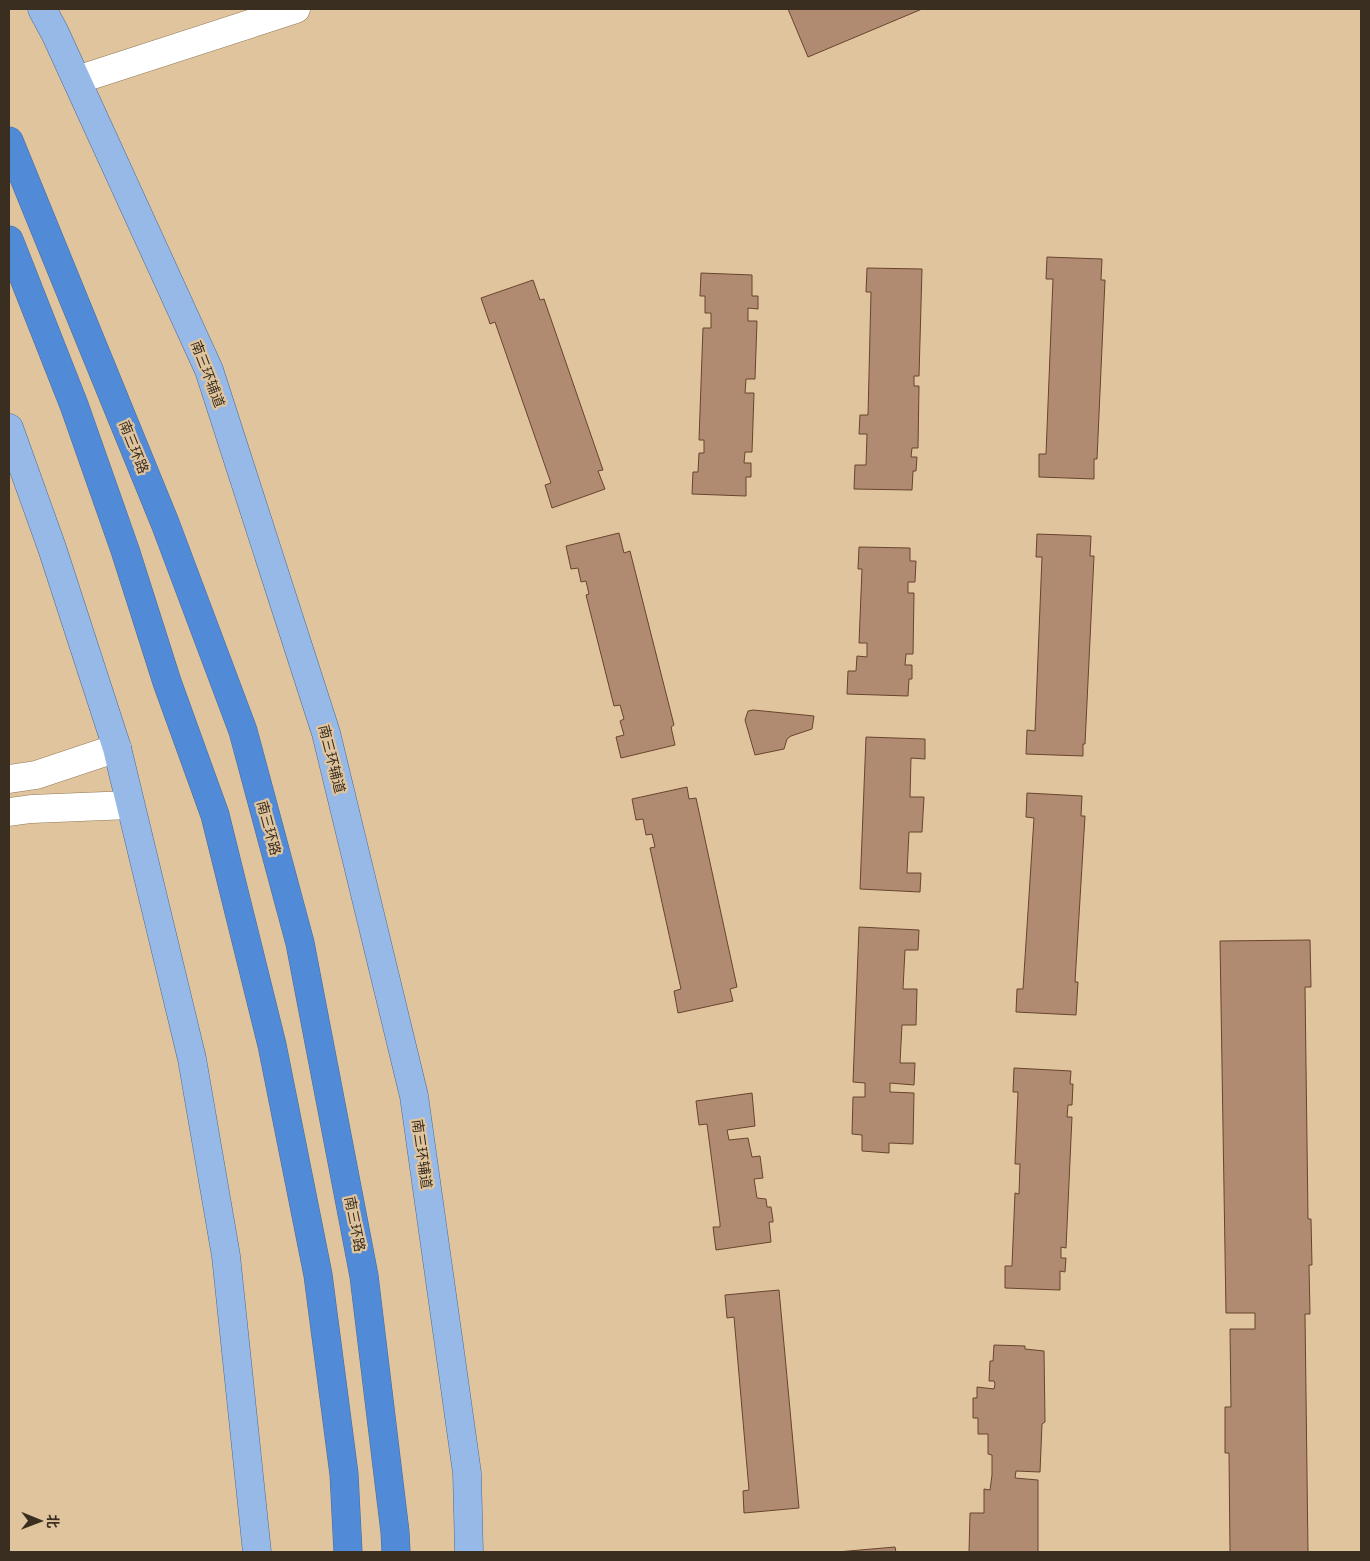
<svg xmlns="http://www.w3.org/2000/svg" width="1370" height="1561" viewBox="0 0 1370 1561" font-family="'Asap Condensed','Noto Sans SC',sans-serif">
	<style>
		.building { fill: #b08b71; stroke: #67452d }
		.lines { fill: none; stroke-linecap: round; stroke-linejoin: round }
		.minor-casing { stroke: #907753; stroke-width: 29 }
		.major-casing { stroke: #496a97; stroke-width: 29 }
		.highway-casing { stroke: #496a97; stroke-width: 29 }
		.minor { stroke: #fff; stroke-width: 28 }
		.major { stroke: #97b9e7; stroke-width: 28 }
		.highway { stroke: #518ad7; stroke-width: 28 }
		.labels { text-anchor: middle; stroke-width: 4.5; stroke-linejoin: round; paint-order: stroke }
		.street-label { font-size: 14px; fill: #392e1f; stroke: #dfc49e }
	</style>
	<rect width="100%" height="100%" fill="#dfc49e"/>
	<g class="building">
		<polygon points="788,9 922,9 808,57"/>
		<polygon points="1047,257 1102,259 1101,280 1105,280 1097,459 1094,459 1094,479 1039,477 1039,454 1046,454 1053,279 1046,279"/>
		<polygon points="867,268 922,269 919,376 914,376 914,386 919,386 918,448 912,448 911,457 917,457 916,471 913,471 912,490 854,489 855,465 866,465 867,434 859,434 860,415 868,415 871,292 866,292"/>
		<polygon points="701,273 752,275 752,296 758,296 758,309 748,308 748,321 757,321 755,379 746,379 745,393 754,393 752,452 745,452 744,463 751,463 751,477 746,477 746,496 692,494 693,472 698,472 699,453 704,453 704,440 699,440 703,328 711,328 711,313 705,313 705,296 700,296"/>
		<polygon points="533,280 540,300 544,299 603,470 598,471 605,489 552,508 545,485 551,483 495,322 490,324 481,298"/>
		<polygon points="619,533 624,553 630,551 674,725 671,727 675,745 621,758 616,737 624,735 620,721 624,719 620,705 614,706 586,595 589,594 586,581 581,582 578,568 571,569 566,546"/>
		<polygon points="1037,534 1091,536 1090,556 1094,556 1085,744 1083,744 1083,756 1026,754 1027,730 1035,731 1042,557 1036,557"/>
		<polygon points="859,547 910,548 910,561 916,561 915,582 908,582 908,593 914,593 913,654 906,654 905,665 912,665 912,679 909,679 908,696 847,694 848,671 856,671 857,656 867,657 867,643 859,643 862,569 858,569"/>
		<polygon points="753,710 814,716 812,729 791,736 787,739 784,749 755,755 745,720 748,711"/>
		<polygon points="866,737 925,739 925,759 911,758 910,797 924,797 922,832 909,832 907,873 921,873 920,892 860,889"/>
		<polygon points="687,787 689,799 696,798 737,987 730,989 733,1001 678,1013 674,991 681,989 650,848 655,847 652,834 646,835 643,819 636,820 632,799"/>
		<polygon points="1027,793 1082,796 1081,816 1085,816 1075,982 1078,982 1076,1015 1016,1012 1017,989 1023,989 1034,818 1026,817"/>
		<polygon points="859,927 919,930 918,950 905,950 903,989 917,989 916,1025 902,1025 900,1063 915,1063 914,1085 890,1083 890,1092 914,1093 913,1144 889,1143 889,1153 862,1151 862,1135 852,1134 853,1097 865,1097 865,1083 853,1082"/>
		<polygon points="1310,940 1311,987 1305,987 1308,1219 1311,1219 1312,1265 1309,1265 1310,1314 1305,1314 1308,1552 1230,1552 1229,1453 1225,1453 1225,1407 1231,1407 1230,1329 1255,1329 1255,1313 1226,1313 1220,941"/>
		<polygon points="1014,1068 1071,1071 1070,1084 1073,1084 1072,1105 1068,1105 1067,1117 1072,1117 1066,1248 1061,1247 1061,1258 1066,1258 1065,1272 1060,1271 1060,1290 1005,1288 1005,1266 1012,1266 1015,1193 1019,1194 1020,1164 1015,1164 1018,1092 1013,1092"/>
		<polygon points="752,1093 755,1126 727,1130 729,1140 748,1138 752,1157 760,1156 763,1178 754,1179 755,1185 757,1198 766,1199 767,1207 771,1207 773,1220 773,1222 769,1222 771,1242 716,1250 713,1227 720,1227 720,1223 707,1124 699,1125 696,1101"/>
		<polygon points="779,1290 799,1508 744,1513 743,1491 749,1490 734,1317 727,1318 725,1295"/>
		<polygon points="994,1345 1025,1346 1025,1349 1044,1351 1045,1422 1042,1424 1040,1472 1016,1471 1015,1478 1038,1480 1038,1552 969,1552 970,1513 984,1513 984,1489 990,1490 992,1475 992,1455 988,1454 988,1434 978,1434 978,1418 973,1418 973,1398 977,1398 977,1387 994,1389 995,1384 994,1381 989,1381 990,1361 993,1361"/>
		<polygon points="895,1547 896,1552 837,1552"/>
	</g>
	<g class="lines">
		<g class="minor-casing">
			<g id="minor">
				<polyline points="77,80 296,9"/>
				<polyline points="9,779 36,775 117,748"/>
				<polyline points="9,812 31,809 130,805"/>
			</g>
		</g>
		<g class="major-casing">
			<g id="major">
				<polyline points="42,9 55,33 209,370 326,733 414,1096 467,1473 469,1552"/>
				<polyline points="9,428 52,548 117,748 192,1059 226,1256 257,1552"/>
			</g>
		</g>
		<g class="highway-casing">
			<g id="highway">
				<polyline points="9,141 165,523 243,731 300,943 364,1276 395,1532 396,1552"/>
				<polyline points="9,240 74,405 125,550 167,682 215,815 272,1045 318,1275 344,1474 348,1552"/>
			</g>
		</g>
		<use href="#minor" class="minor"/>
		<use href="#major" class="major"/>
		<use href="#highway" class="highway"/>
	</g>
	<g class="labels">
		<g class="street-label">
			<text transform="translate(208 374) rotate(69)" y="5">南三环辅道</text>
			<text transform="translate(134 447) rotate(68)" y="5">南三环路</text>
			<text transform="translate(332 759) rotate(76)" y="5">南三环辅道</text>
			<text transform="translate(269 828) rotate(75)" y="5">南三环路</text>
			<text transform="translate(422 1154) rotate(82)" y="5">南三环辅道</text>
			<text transform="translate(355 1224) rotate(79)" y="5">南三环路</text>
		</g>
	</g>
	<rect width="1370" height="1561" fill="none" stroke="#392e1f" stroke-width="20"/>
	<g transform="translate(40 1521) rotate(91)" stroke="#dfc49e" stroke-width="4" paint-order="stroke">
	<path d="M0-4L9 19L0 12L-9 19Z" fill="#392e1f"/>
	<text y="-8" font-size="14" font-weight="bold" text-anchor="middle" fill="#392e1f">北</text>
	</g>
</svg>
